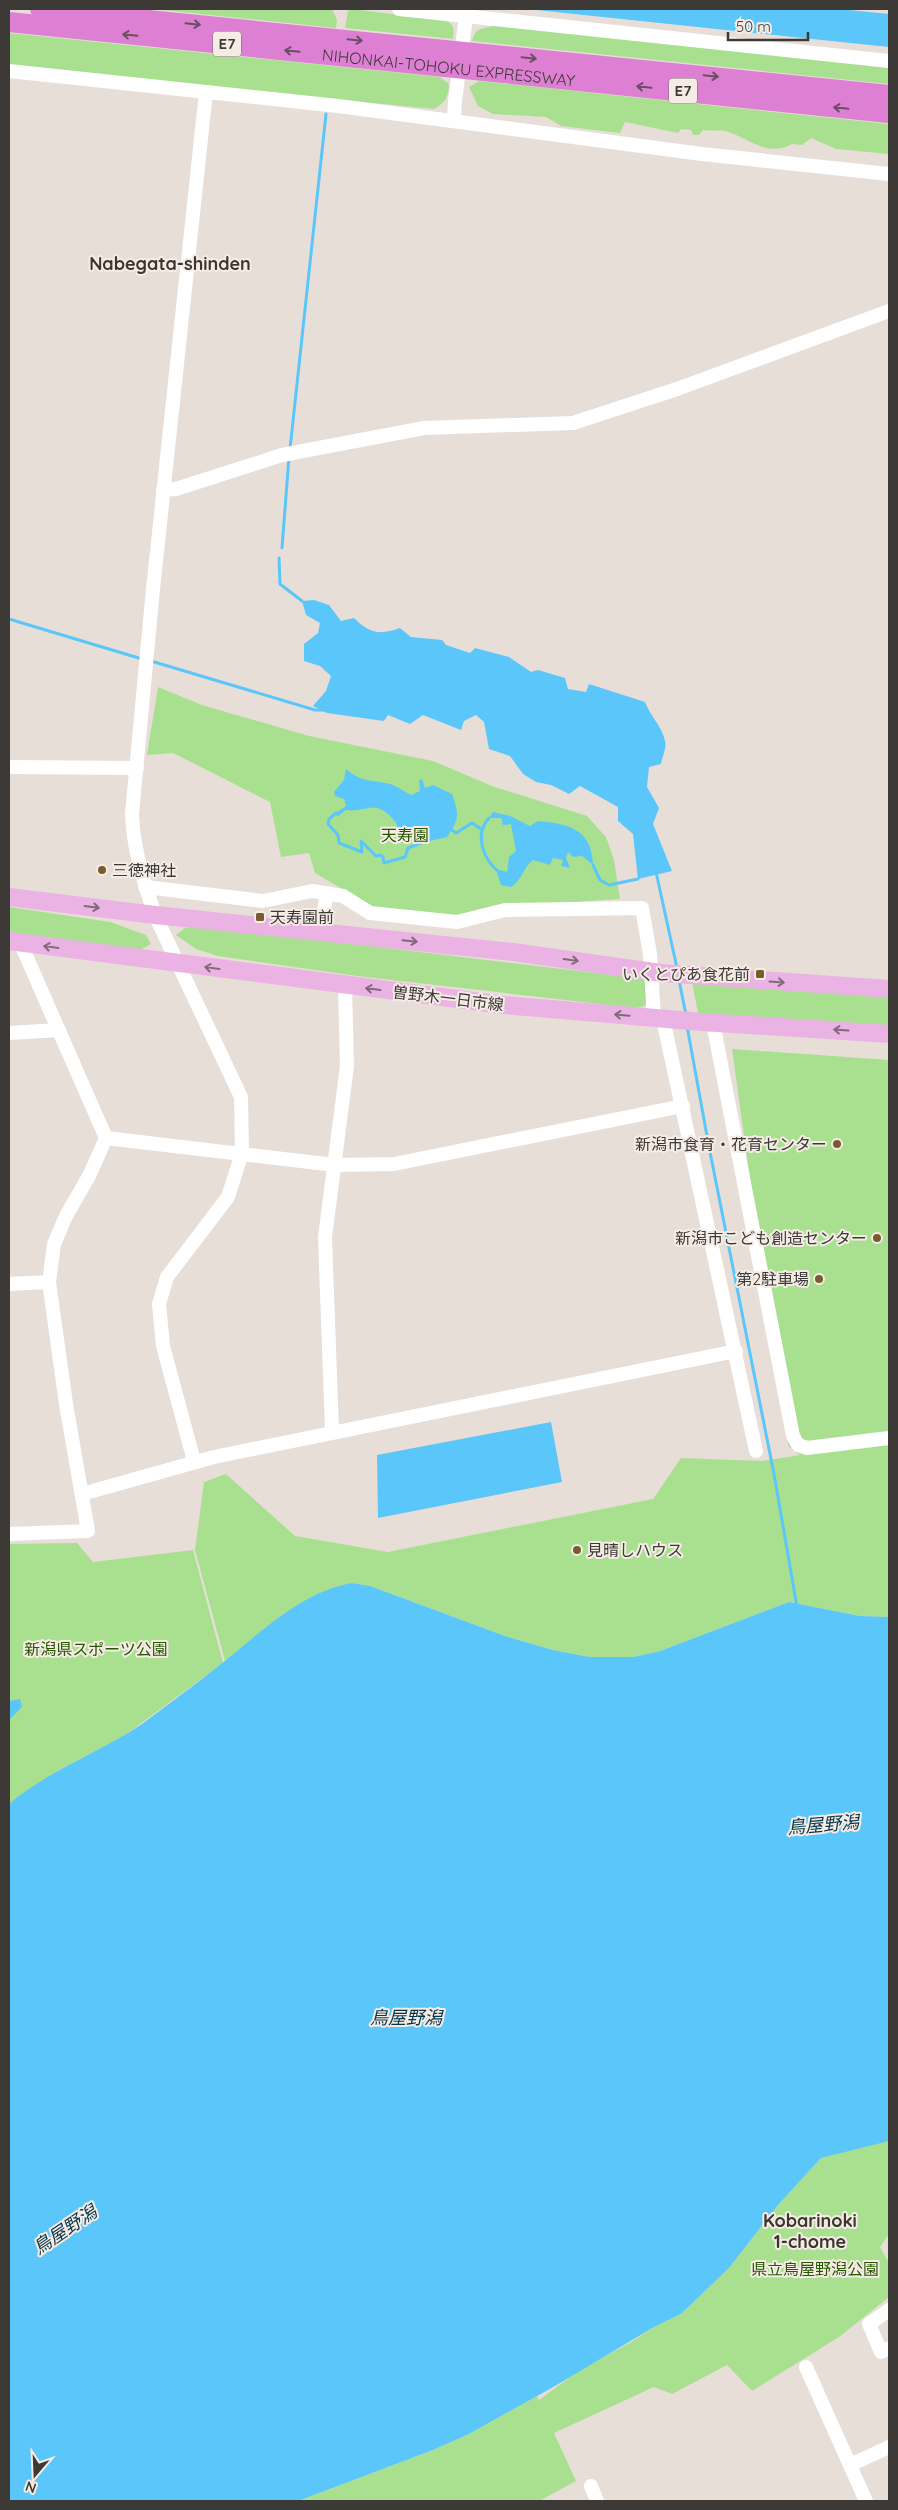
<svg xmlns="http://www.w3.org/2000/svg" width="898" height="2510" viewBox="0 0 898 2510" font-family="Quicksand,'Noto Sans JP',sans-serif">
	<style>
		.green { fill: #a9e090 }
		.water { fill: #5bc6fa }
		.lines { fill: none; stroke-linecap: round; stroke-linejoin: round }
		.stream { stroke: #5bc6fa; stroke-width: 3 }
		.minor { stroke: #fff; stroke-width: 14 }
		.major { stroke: #ebb2e4; stroke-width: 18 }
		.highway { stroke: #dd7fd2; stroke-width: 20 }
		.oneway { stroke: #6d4e66 }
		.oneway2 { stroke: #83697c }
		.poi-dot { fill: #785c2f; stroke: #f5ece5; stroke-width: 2 }
		.labels { text-anchor: middle; stroke-width: 4; stroke-linejoin: round; paint-order: stroke }
		.shield { fill: #f5ece5; stroke: #746f6b; stroke-width: 1 }
		.shield-label { font-size: 15px; font-weight: bold; fill: #3d3937 }
		.street-label { font-size: 16px; fill: #3d3937; stroke: #f5ece5 }
		.park-label { font-size: 16px; fill: #265600; stroke: #f5ece5 }
		.poi-label { font-size: 16px; fill: #3d3937; stroke: #f5ece5; text-anchor: end }
		.neighbourhood-label { font-size: 18px; font-weight: bold; fill: #3c3530; stroke: #f5ece5 }
		.water-label { font-size: 18px; font-style: italic; fill: #05364b; stroke: #f5ece5 }
	</style>
	<rect width="100%" height="100%" fill="#e7ded8"/>
	<g class="green">
		<polygon points="152,9 332,9 337,20 336,28"/>
		<path d="M352 9 447 21C455 26 454 31 453 39L345 28 348 11Z"/>
		<path d="M496 25 889 64V84L472 41C477 25 482 30 496 25Z"/>
		<path d="M9 33 440 77 449 84C448 98 446 102 434 109L9 67Z"/>
		<path d="M479 81 889 124V154L836 149 811 138 802 145 792 144C768 158 748 138 726 131 721 130 710 131 703 130L699 135H693L691 130 681 129 678 133 625 122 620 133 561 126 546 117 493 114 478 106 469 87Z"/>
		<polygon points="158,687 202,705 309,736 433,761 492,786 587,816 606,837 614,860 620,899 498,907 457,918 378,910 315,873 309,853 281,857 270,802 173,753 147,755"/>
		<polygon points="9,907 110,922 146,935 151,944 140,950 9,934"/>
		<polygon points="201,926 646,979 648,1001 644,1006 635,1008 357,976 218,956 196,949 176,935 185,928"/>
		<polygon points="692,982 889,994 889,1027 698,1013"/>
		<polygon points="732,1049 889,1060 889,1617 860,1616 789,1602 660,1651 633,1657 589,1657 553,1650 505,1636 370,1586 352,1583 270,1625 225,1661 195,1550 204,1482 226,1474 295,1536 388,1552 653,1499 681,1458 762,1461 800,1455 789,1447 785,1431"/>
		<polygon points="77,1543 93,1562 193,1550 223,1663 121,1738 59,1770 9,1804 9,1544"/>
		<polygon points="889,2139 889,2234 880,2247 889,2263 889,2297 839,2337 752,2391 727,2365 672,2394 654,2387 554,2433 576,2481 539,2501 298,2501 433,2450 469,2434 537,2396 539,2400 577,2372 631,2342 654,2327 681,2314 729,2268 778,2205 821,2158"/>
	</g>
	<g class="water">
		<polygon points="527,9 839,9 889,14 889,47"/>
		<path d="M314 600 329 605 341 621 354 618C370 634 380 635 400 628L411 637 442 640 446 645 470 653 475 648 509 657 531 672 538 670 565 678 568 689 586 692 589 684 645 702C650 716 662 726 665 741 667 747 662 758 661 764L649 767 647 787 659 808 653 824 672 871 638 879 633 834 618 821V807L580 786 569 794 551 785 536 782 523 774 510 756 489 749 484 722 476 715 464 721 461 730 423 715 410 724 388 715 384 721 327 713 313 706 326 691 331 676 320 666 304 661V644L318 633 320 623 306 615 302 601Z"/>
		<path d="M346 769C360 782 373 780 390 784 397 786 405 792 411 795L420 791 419 780 422 779 425 788 433 785 452 794C459 814 460 819 447 837L421 843 409 837H400C399 828 397 823 390 816 374 800 365 813 346 810L337 817 336 813 346 806 344 799 335 796 334 792 344 780Z"/>
		<path d="M493 812 510 816 530 826 538 821C569 824 592 829 593 865L582 856 573 857 568 852 566 858 570 868 561 866 563 860 553 858 550 865 533 860C523 868 522 880 511 887L501 885 497 873 501 870 507 872 509 857 516 851 511 824 503 825 501 818H489Z"/>
		<polygon points="551,1422 562,1482 378,1518 377,1455"/>
		<path d="M352 1583 370 1586 505 1636 553 1650 589 1657H633L660 1651 789 1602 860 1616 889 1617V2141L821 2158 778 2205 729 2268 681 2314 654 2327 555 2386 469 2434 433 2450 298 2501H9V1804C49 1770 99 1753 142 1724 168 1704 195 1685 221 1664 260 1633 301 1592 352 1583Z"/>
		<polygon points="20,1699 22,1707 9,1720 9,1701"/>
	</g>
	<g class="lines">
		<g class="stream">
			<polyline points="290,449 326,114"/>
			<polyline points="282,548 289,457"/>
			<polyline points="279,558 280,584 302,601"/>
			<polyline points="9,619 142,659"/>
			<polyline points="151,661 315,710 325,710"/>
			<polyline points="336,813 329,819 328,824 338,835 339,843 362,852 361,841 376,856 380,855 383,857 384,863 405,857 408,848 421,843"/>
			<path d="M489 818C474 835 483 859 499 872"/>
			<polyline points="452,830 456,833 472,823 481,829"/>
			<polyline points="593,865 600,880 609,885 638,879"/>
			<polyline points="656,872 677,968"/>
			<polyline points="679,980 686,1015"/>
			<polyline points="687,1026 709,1147 774,1474 797,1607"/>
		</g>
		<g class="minor">
			<polyline points="399,9 889,61"/>
			<polyline points="9,71 338,106 702,154 889,174"/>
			<polyline points="454,120 455,101 467,9"/>
			<polyline points="163,490 176,489 282,455 424,428 573,423 677,389 889,311"/>
			<polyline points="9,767 137,768"/>
			<polyline points="145,887 263,901 312,891 343,896 370,913 457,922 505,910 642,908 650,954 654,1018"/>
			<polyline points="320,932 327,894"/>
			<polyline points="663,1019 756,1451"/>
			<polyline points="713,1023 793,1436 798,1445 807,1448 889,1438"/>
			<polyline points="9,1033 59,1030"/>
			<polyline points="106,1138 335,1165 394,1164 683,1106"/>
			<polyline points="9,1284 49,1282"/>
			<polyline points="332,1431 325,1237 347,1066 345,985"/>
			<path d="M194 1461 163 1346 159 1304 167 1277 228 1197 242 1153 241 1097 155 915C144 883 133 848 132 814L153 589 206 92"/>
			<polyline points="82,1494 214,1457 736,1351"/>
			<polyline points="9,1534 88,1531 66,1404 49,1282 54,1244 66,1216 89,1176 106,1138 20,942"/>
			<polyline points="889,2310 869,2324 881,2352 889,2348"/>
			<polyline points="806,2367 866,2501"/>
			<polyline points="850,2465 889,2447"/>
			<polyline points="591,2486 597,2501"/>
		</g>
		<g class="major">
			<polyline points="9,897 155,915 513,952 661,973 889,989"/>
			<polyline points="9,941 504,1005 702,1022 889,1034"/>
		</g>
		<g class="highway">
			<polyline points="40,9 889,95"/>
			<path id="s1" d="M9 22 889 113"/>
		</g>
	</g>
	<defs><path id="oneway-shaft" d="M-6 0H5M1.5-3L5.5 0L1.5 3" fill="none" stroke-width="1.6" stroke-linecap="round" stroke-linejoin="round" transform="scale(1.25)"/></defs>
	<g class="oneway">
		<use href="#oneway-shaft" transform="translate(193 24) rotate(6)"/>
		<use href="#oneway-shaft" transform="translate(130 35) rotate(-174)"/>
		<use href="#oneway-shaft" transform="translate(355 40) rotate(6)"/>
		<use href="#oneway-shaft" transform="translate(292 51) rotate(-174)"/>
		<use href="#oneway-shaft" transform="translate(529 58) rotate(6)"/>
		<use href="#oneway-shaft" transform="translate(711 76) rotate(6)"/>
		<use href="#oneway-shaft" transform="translate(644 87) rotate(-174)"/>
		<use href="#oneway-shaft" transform="translate(841 108) rotate(-174)"/>
	</g>
	<g class="oneway2">
		<use href="#oneway-shaft" transform="translate(92 907) rotate(7)"/>
		<use href="#oneway-shaft" transform="translate(410 941) rotate(6)"/>
		<use href="#oneway-shaft" transform="translate(51 947) rotate(-172)"/>
		<use href="#oneway-shaft" transform="translate(571 960) rotate(8)"/>
		<use href="#oneway-shaft" transform="translate(212 968) rotate(-172)"/>
		<use href="#oneway-shaft" transform="translate(777 982) rotate(4)"/>
		<use href="#oneway-shaft" transform="translate(373 989) rotate(-173)"/>
		<use href="#oneway-shaft" transform="translate(622 1015) rotate(-175)"/>
		<use href="#oneway-shaft" transform="translate(841 1030) rotate(-176)"/>
	</g>
	<g class="poi-dot">
		<circle cx="102" cy="870" r="5"/>
		<rect x="255" y="912" width="10" height="10" rx="2.5"/>
		<rect x="755" y="969" width="10" height="10" rx="2.5"/>
		<circle cx="837" cy="1144" r="5"/>
		<circle cx="877" cy="1238" r="5"/>
		<circle cx="819" cy="1279" r="5"/>
		<circle cx="577" cy="1550" r="5"/>
	</g>
	<g class="labels">
		<g class="shield">
			<rect x="213" y="31.5" width="28" height="25" rx="4"/>
			<rect x="669" y="78.5" width="28" height="25" rx="4"/>
		</g>
		<g class="shield-label">
			<text x="227" y="49">E7</text>
			<text x="683" y="96">E7</text>
		</g>
		<g class="street-label">
			<text dy="6" stroke="none"><textPath href="#s1" startOffset="442">NIHONKAI-TOHOKU EXPRESSWAY</textPath></text>
			<text transform="translate(448 998) rotate(7)" y="6">曽野木一日市線</text>
		</g>
		<g class="park-label">
			<text x="405" y="841">天寿園</text>
			<text x="96" y="1655">新潟県スポーツ公園</text>
			<text x="815" y="2275">県立鳥屋野潟公園</text>
		</g>
		<g class="poi-label">
			<text x="112" y="876" text-anchor="start">三徳神社</text>
			<text x="270" y="923" text-anchor="start">天寿園前</text>
			<text x="750" y="980">いくとぴあ食花前</text>
			<text x="827" y="1150">新潟市食育・花育センター</text>
			<text x="867" y="1244">新潟市こども創造センター</text>
			<text x="809" y="1285">第2駐車場</text>
			<text x="587" y="1556" text-anchor="start">見晴しハウス</text>
		</g>
		<g class="neighbourhood-label">
			<text x="170" y="270">Nabegata-shinden</text>
			<text x="810" y="2227">Kobarinoki<tspan x="810" dy="21">1-chome</tspan></text>
		</g>
		<g class="water-label">
			<text transform="translate(823 1825) rotate(-5)" y="6">鳥屋野潟</text>
			<text x="406" y="2024">鳥屋野潟</text>
			<text transform="translate(65 2230) rotate(-34)" y="6">鳥屋野潟</text>
		</g>
	</g>
	<rect width="898" height="2510" fill="none" stroke="#3d3937" stroke-width="20"/>
	<g transform="translate(35 2475) rotate(199)" stroke="#f5ece5" stroke-width="4" paint-order="stroke">
	<path d="M0-4L9 19L0 12L-9 19Z" fill="#3d3937"/>
	<text y="-8" font-size="14" font-weight="bold" text-anchor="middle" fill="#3d3937">N</text>
	</g>
	<path d="M728 32v8h80v-8" fill="none" stroke="#3d3937" stroke-width="2.5"/>
	<text x="736" y="32" font-size="15" fill="#3d3937" stroke="#f5ece5" stroke-width="4" paint-order="stroke">50 m</text>
</svg>
